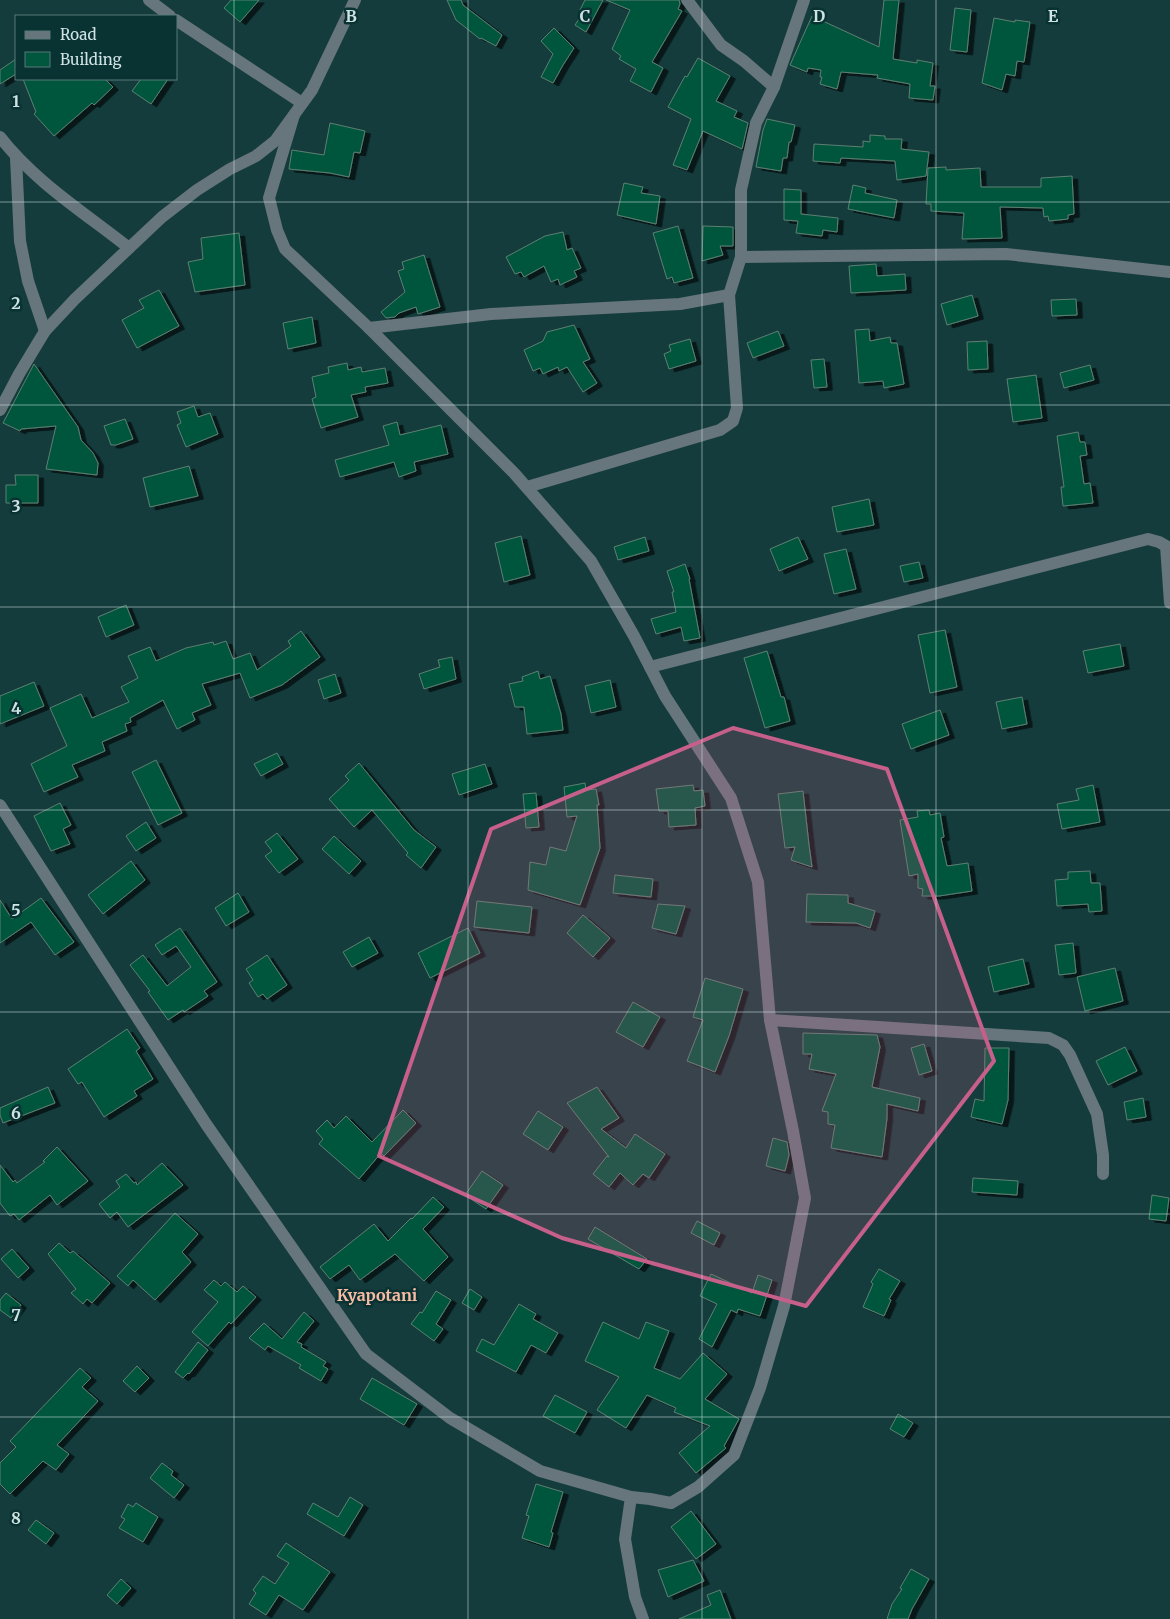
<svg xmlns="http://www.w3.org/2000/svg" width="1170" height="1619" viewBox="0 0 1170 1619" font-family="Merriweather,serif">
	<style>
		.building { fill: #01573e; stroke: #5e7f71; filter: url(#shadow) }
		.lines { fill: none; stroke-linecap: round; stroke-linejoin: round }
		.minor { stroke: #67757c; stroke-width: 12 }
		.marked { fill: #c75f8b; fill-opacity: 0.2; stroke: #c75f8b; stroke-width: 4; stroke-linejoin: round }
		.grid { fill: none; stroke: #cfe3e3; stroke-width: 1; stroke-opacity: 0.55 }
		.labels { text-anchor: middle; stroke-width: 5; stroke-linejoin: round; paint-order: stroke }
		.quarter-label { font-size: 16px; font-weight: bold; fill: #f9bba3; stroke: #093233 }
		.grid-label { font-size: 16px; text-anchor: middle; font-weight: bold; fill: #cfe3e3; stroke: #093233; stroke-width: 5; stroke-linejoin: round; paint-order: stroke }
	</style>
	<defs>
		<filter id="shadow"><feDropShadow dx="5.5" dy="3" stdDeviation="0" flood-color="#0009"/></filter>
	</defs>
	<rect width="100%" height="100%" fill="#153c3d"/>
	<g class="building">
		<polygon points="231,0 259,0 240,22 224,8"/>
		<polygon points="447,0 461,0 463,5 502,35 496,46 481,38 480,39 456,20"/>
		<polygon points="585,0 603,0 586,32 575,25 584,12 580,10"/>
		<polygon points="606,0 679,0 680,4 678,9 682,11 652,62 663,68 651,92 630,81 636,69 619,59 621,56 612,49 630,10"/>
		<polygon points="884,0 899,0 893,59 917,63 917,60 933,63 930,86 935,86 933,100 909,98 910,84 877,78 878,75 841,72 837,89 820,84 822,77 820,77 821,70 808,68 807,72 790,65 812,16 879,47"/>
		<polygon points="955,8 971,10 967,52 950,50"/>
		<polygon points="994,18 1015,22 1015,20 1030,22 1024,62 1017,61 1015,76 1006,74 1002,90 982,83"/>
		<polygon points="554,28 574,48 563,65 553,83 541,77 553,54 541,41"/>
		<polygon points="698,58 730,76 716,101 737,111 734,117 748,123 742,149 703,131 687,170 673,165 691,119 668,107 685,76 687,77"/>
		<polygon points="16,59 16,74 0,84 0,70"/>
		<polygon points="23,79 105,79 113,87 94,105 92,103 54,136 34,114 36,112"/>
		<polygon points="141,79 168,79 151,104 132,91"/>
		<polygon points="767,119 795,125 791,142 789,142 787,158 783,158 781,171 756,167 763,130"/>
		<polygon points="330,123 365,131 360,153 354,152 349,177 330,173 289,169 292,150 324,155"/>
		<polygon points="870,135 885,136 885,139 902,139 901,149 929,152 926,176 897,180 895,161 841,158 840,163 813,161 814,144 863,147 863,141 870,142"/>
		<polygon points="946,167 946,170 980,168 981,187 1041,187 1041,178 1072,176 1074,214 1068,215 1068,219 1049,221 1048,216 1044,217 1043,208 1000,207 1002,238 962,239 964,213 931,211 931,204 926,204 928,168"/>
		<polygon points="624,183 643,187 641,193 660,196 656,224 617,215"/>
		<polygon points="853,185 866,188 865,193 897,200 894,218 848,209"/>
		<polygon points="784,189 801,190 801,214 838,218 837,232 823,230 822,236 796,233 798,221 784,220"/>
		<polygon points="678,226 693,278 674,283 672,277 667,279 653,233"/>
		<polygon points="703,226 733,227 733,246 720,246 723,255 702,261"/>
		<polygon points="563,232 567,250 572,248 581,268 574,271 577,277 560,285 558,279 551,282 544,266 524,277 521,272 515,274 506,257 545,236"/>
		<polygon points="239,233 245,285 195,292 188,262 203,259 201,238"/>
		<polygon points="424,255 440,307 418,314 416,307 399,313 395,317 386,318 381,312 405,292 398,271 404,269 402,262"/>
		<polygon points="876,264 877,276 905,274 906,290 851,293 849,266"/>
		<polygon points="159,290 179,326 137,348 122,320 144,308 139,300"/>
		<polygon points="972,295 978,316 947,325 941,304"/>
		<polygon points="1076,299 1077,315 1052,316 1051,300"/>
		<polygon points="312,317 316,343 288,349 283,323"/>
		<polygon points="574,325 590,359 583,362 597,383 583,392 567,367 559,371 558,367 543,374 540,368 533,371 524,350 543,341 547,332"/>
		<polygon points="869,329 870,341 890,337 891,343 897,343 904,384 884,388 883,381 859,383 855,330"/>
		<polygon points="778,331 784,346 753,358 747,343"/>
		<polygon points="690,339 696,361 669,369 664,354 671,351 669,345"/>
		<polygon points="987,341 988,369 968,370 967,342"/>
		<polygon points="824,359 827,387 814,388 811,360"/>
		<polygon points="347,363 348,370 361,367 362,372 385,368 388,383 365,387 366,392 351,395 358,417 321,428 312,399 316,397 312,377 329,373 328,367"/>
		<polygon points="34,364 78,427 81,440 93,453 98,463 97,475 46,469 56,426 21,429 20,431 3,423"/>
		<polygon points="1090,365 1094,380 1064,388 1060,373"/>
		<polygon points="1036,375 1042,418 1013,422 1007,379"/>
		<polygon points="194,406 198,417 210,413 218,434 186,447 177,425 181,423 177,412"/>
		<polygon points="125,419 133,439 116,445 111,445 104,426"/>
		<polygon points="397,422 400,435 441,425 448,454 414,462 416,471 399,477 394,462 340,477 335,460 389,445 383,426"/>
		<polygon points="1078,432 1080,442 1085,442 1087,455 1080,456 1084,484 1090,483 1093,503 1063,506 1061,487 1064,487 1057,436"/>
		<polygon points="189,466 198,496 150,507 143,478"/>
		<polygon points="15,475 38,475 38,503 6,503 6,485 16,485"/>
		<polygon points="869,499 874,525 837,532 832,507"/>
		<polygon points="521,536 530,575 504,582 495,543"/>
		<polygon points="645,537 649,551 618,560 614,547"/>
		<polygon points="798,537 808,559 779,571 770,549"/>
		<polygon points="846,549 856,589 834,594 824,554"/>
		<polygon points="919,562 923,578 904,582 900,566"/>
		<polygon points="685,564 690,579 689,579 700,638 684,641 681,627 656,634 651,619 676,612 672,592 674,592 667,571"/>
		<polygon points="126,605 134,625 106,637 98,617"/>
		<polygon points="945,630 957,687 930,693 918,635"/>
		<polygon points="301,631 320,657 282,685 250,698 240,673 202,684 211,705 192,713 195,720 177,729 163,700 130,718 131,722 125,724 127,731 102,742 105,751 72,765 78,777 44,792 31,764 67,746 50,708 81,694 92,718 129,702 121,687 138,678 128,656 150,647 156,661 186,648 213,642 214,645 226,641 233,659 250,653 257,670 291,646 288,641"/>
		<polygon points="1120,644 1124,666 1088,673 1083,651"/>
		<polygon points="767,651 781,697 784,697 790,721 765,728 744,658"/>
		<polygon points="452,657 456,679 424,689 419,674 440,667 438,660"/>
		<polygon points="538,671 540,679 550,676 561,714 563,730 527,734 524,707 515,707 509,684 523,681 522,677"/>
		<polygon points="335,674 341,693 324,699 318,680"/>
		<polygon points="610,680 616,707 591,713 585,686"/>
		<polygon points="34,682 44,706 0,724 0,696"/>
		<polygon points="1022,697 1027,724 1002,729 996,702"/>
		<polygon points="940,710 949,735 911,749 902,724"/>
		<polygon points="277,753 283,764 261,776 254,764"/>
		<polygon points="156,760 182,813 158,825 132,772"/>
		<polygon points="359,763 414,830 436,847 421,868 406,855 408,853 372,810 354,827 329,799 349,780 345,776"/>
		<polygon points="485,764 492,784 459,795 452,774"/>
		<polygon points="585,783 586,790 596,789 599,805 597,805 600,848 580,905 528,890 530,862 546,865 550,847 566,851 577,816 567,817 564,787"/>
		<polygon points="693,785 694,791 703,790 705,806 695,808 696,825 669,827 668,811 659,811 656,789"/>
		<polygon points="1093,785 1100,822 1062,829 1057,804 1079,800 1076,789"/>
		<polygon points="803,791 809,845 812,867 791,860 795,847 785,848 778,794"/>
		<polygon points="536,793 539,827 526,828 523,794"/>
		<polygon points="60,803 71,825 63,829 70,844 51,851 34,816"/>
		<polygon points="929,810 930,815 940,813 944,837 941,838 947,866 968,863 972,891 939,896 922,896 923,889 918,888 918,874 909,876 900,820 918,817 917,811"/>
		<polygon points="146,822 156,838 136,851 126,836"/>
		<polygon points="277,833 298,859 279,873 265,856 272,851 265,842"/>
		<polygon points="334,836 361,861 349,874 322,849"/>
		<polygon points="131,861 145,880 103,914 88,895"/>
		<polygon points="1090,871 1091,883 1100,883 1102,911 1089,912 1088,904 1057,906 1055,880 1068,879 1068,872"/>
		<polygon points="615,875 653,879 651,897 613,893"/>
		<polygon points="238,893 249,912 226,926 215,908"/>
		<polygon points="807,894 848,895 848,903 875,911 870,928 856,923 806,922"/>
		<polygon points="41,898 74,942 55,955 31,922 0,943 0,900 12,919"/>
		<polygon points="477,901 532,907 529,933 474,927"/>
		<polygon points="658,904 685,906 676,934 652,928"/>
		<polygon points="583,915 610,938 593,957 567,933"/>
		<polygon points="180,928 217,982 204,991 208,996 184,1012 183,1010 168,1020 148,992 150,991 130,965 143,955 167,986 191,967 176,946 162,955 155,945"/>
		<polygon points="468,928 480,953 430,978 418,953"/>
		<polygon points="369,937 378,953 352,967 343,952"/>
		<polygon points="1073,943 1076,973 1059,975 1055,945"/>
		<polygon points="267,955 287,985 267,999 263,994 258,997 249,983 253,980 246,969"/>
		<polygon points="1023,959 1029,984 994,992 988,967"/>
		<polygon points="1115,968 1123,1001 1085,1011 1077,977"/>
		<polygon points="705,978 743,989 729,1036 715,1072 687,1061 703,1020 693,1017"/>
		<polygon points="633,1002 660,1017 643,1047 616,1032"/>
		<polygon points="127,1029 140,1048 136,1051 153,1079 134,1091 137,1096 104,1117 82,1082 78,1084 68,1069"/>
		<polygon points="803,1033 877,1035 880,1047 872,1087 920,1098 918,1111 887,1104 887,1118 882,1157 831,1148 835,1125 828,1124 828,1112 822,1111 836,1074 809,1069 812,1054 803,1054"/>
		<polygon points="924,1044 932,1071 919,1075 911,1048"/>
		<polygon points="1125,1047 1137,1071 1108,1085 1096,1061"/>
		<polygon points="985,1048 1009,1048 1008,1100 1002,1124 971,1117 975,1099 984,1101"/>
		<polygon points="48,1087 55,1103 3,1123 0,1115 0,1108"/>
		<polygon points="597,1087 619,1118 601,1129 626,1148 635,1134 665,1154 649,1178 643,1174 633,1185 620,1173 609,1187 593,1174 607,1156 609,1157 567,1103"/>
		<polygon points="1143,1098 1146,1117 1127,1120 1124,1102"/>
		<polygon points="403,1110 416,1123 384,1156 381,1153 359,1179 319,1144 323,1139 316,1131 327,1120 334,1128 346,1116 372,1142"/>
		<polygon points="538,1111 563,1127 548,1150 523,1134"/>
		<polygon points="773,1138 787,1142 789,1155 785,1171 766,1166"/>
		<polygon points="57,1147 88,1181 57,1205 50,1195 19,1220 14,1214 10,1216 0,1203 0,1165 13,1182 15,1180 17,1183 45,1162 43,1161"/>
		<polygon points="162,1163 183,1185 128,1227 117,1212 110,1218 99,1204 120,1187 116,1181 126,1174 134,1183 136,1182 137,1185"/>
		<polygon points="482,1171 503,1185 486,1209 465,1195"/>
		<polygon points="973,1178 1018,1181 1017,1195 972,1192"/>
		<polygon points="1152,1195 1169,1198 1166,1221 1149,1219"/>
		<polygon points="433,1197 444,1207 423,1229 448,1257 424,1281 395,1254 360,1280 349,1265 330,1279 320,1267 374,1224 388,1241 411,1218 412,1219"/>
		<polygon points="175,1213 198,1234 182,1252 191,1262 155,1300 133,1280 128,1286 117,1276"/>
		<polygon points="697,1221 720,1233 714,1245 691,1233"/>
		<polygon points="595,1227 647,1259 639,1269 588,1239"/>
		<polygon points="59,1243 70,1253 73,1251 110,1283 92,1303 87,1299 83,1304 71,1293 76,1289 48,1254"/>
		<polygon points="12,1249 29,1268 18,1278 1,1259"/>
		<polygon points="879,1269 900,1281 889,1299 891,1300 884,1316 863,1307 873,1284 871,1282"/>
		<polygon points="711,1274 752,1293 758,1275 772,1280 760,1316 738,1309 737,1313 731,1310 712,1347 699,1339 717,1304 700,1296"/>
		<polygon points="214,1280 221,1286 225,1282 237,1292 243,1286 256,1297 231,1324 229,1322 208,1346 192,1332 218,1302 204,1290"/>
		<polygon points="470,1289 482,1297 474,1310 462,1303"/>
		<polygon points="436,1291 451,1300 436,1324 443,1329 434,1341 411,1324 420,1312 422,1313"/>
		<polygon points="6,1293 21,1305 11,1318 0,1310 0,1300"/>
		<polygon points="519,1304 536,1314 533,1319 558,1333 546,1353 531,1345 516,1372 476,1351 482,1339 494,1345"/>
		<polygon points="304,1312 314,1321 297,1342 302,1344 301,1347 326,1362 323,1366 328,1369 321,1381 299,1368 301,1365 268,1346 265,1350 249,1338 264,1323 282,1339"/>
		<polygon points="603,1322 639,1339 646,1322 669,1331 654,1368 680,1379 703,1353 727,1374 705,1399 739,1419 724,1446 726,1448 696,1473 679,1453 710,1426 674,1412 676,1408 647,1395 626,1428 597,1410 619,1377 585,1361"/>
		<polygon points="198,1342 208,1350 189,1374 188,1373 183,1378 175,1372"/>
		<polygon points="137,1366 149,1378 135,1392 123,1381"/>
		<polygon points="80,1368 91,1378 82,1387 98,1401 57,1445 69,1454 56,1470 43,1461 10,1494 0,1484 0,1463 16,1447 10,1441"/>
		<polygon points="372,1378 417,1404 404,1425 360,1399"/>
		<polygon points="555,1395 587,1412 575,1433 543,1416"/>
		<polygon points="898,1414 913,1423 904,1437 890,1429"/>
		<polygon points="162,1463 173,1471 171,1475 184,1485 174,1498 150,1478"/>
		<polygon points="536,1484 563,1492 551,1532 553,1533 549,1547 522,1538 529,1516 526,1515"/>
		<polygon points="350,1497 363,1505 344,1536 307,1514 313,1503 338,1517"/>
		<polygon points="136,1503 158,1517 143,1542 119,1528 125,1519 121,1517 128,1504 133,1507"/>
		<polygon points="691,1511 716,1544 696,1559 671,1527"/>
		<polygon points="36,1520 54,1533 46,1544 28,1530"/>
		<polygon points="286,1543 330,1572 303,1610 279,1595 266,1615 249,1604 256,1593 253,1590 263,1576 275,1584 289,1563 277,1556"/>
		<polygon points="693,1560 704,1581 668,1597 658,1570"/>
		<polygon points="911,1569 929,1579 912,1609 908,1619 887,1619 892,1604 902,1589 900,1588"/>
		<polygon points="121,1579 131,1588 117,1604 107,1595"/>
		<polygon points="720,1590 731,1619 679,1619 711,1605 707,1595"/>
	</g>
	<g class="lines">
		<g class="minor">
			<polyline points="149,0 170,16"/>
			<polyline points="687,0 721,45 744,61 774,87"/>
			<polyline points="176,20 302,103"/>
			<path d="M0 137C35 182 85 213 129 248"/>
			<polyline points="16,158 20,241 28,281 45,331"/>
			<polyline points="741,257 741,190 756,123 774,87 804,0"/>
			<polyline points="369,328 491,314 680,304 729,295 741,257 1006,254 1170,272"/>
			<polyline points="0,410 19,374 45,331 75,299 162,217 197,190 230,169 256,156 275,141 312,90 355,0"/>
			<polyline points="527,487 720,430 733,421 737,408 729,295"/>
			<polyline points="650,667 1148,539 1159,542 1166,546 1170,603"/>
			<polyline points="0,805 206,1124 366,1354 450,1418 540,1471 631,1497 650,1499 671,1503 698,1487 734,1455 760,1388 784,1306 805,1198 793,1131 770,1020 758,882 731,798 665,696 634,636 591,561 514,473 369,328 285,249 277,230 269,198 294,115"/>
			<polyline points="770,1020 1049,1038 1063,1045 1070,1055 1097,1114 1103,1155 1103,1174"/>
			<polyline points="631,1497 625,1539 635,1597 643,1619"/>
		</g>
	</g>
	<path class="marked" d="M733 728 887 769 994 1061 806 1306 562 1238 379 1156 491 829Z"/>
	<path class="grid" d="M234 0V1619M468 0V1619M702 0V1619M936 0V1619M0 202H1170M0 405H1170M0 607H1170M0 810H1170M0 1012H1170M0 1214H1170M0 1417H1170"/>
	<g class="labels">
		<g class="quarter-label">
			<text x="377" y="1301">Kyapotani</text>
		</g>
	</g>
	<g class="grid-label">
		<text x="351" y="22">B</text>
		<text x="585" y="22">C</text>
		<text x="819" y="22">D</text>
		<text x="1053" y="22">E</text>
		<text x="16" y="107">1</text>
		<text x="16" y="309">2</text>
		<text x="16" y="512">3</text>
		<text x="16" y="714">4</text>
		<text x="16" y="916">5</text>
		<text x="16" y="1119">6</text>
		<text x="16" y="1321">7</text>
		<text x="16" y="1524">8</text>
	</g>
	<rect x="15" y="15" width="162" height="65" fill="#093233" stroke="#587979"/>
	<rect x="25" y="31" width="25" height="8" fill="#67757c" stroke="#587979"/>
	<text x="60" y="40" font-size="15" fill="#cfe3e3">Road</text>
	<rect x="25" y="52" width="25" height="15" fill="#01573e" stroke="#587979"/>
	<text x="60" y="65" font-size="15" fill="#cfe3e3">Building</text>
</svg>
